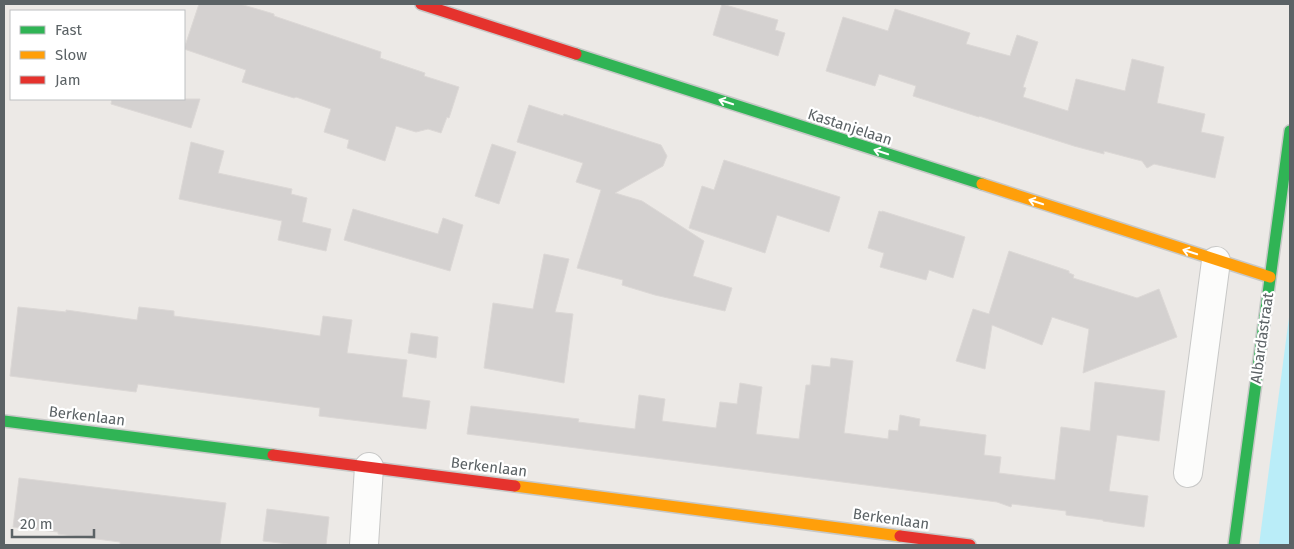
<svg xmlns="http://www.w3.org/2000/svg" width="1294" height="549" viewBox="0 0 1294 549" font-family="'Fira Sans',sans-serif">
	<style>
		.water { fill: #baedf8 }
		.building { fill: #d4d1d0; stroke: #dcd8d6 }
		.lines { fill: none; stroke-linecap: round; stroke-linejoin: round }
		.street-casing { stroke: #c8c8c7; stroke-width: 30 }
		.fast-casing { stroke: #c7c8c7; stroke-width: 14 }
		.slow-casing { stroke: #c7c8c7; stroke-width: 14 }
		.jam-casing { stroke: #c7c8c7; stroke-width: 14 }
		.street { stroke: #fcfcfb; stroke-width: 28 }
		.fast { stroke: #30b455; stroke-width: 11 }
		.slow { stroke: #ff9f0a; stroke-width: 11 }
		.jam { stroke: #e5322d; stroke-width: 11 }
		.oneway { stroke: #fff }
		.labels { text-anchor: middle; stroke-width: 4.5; stroke-linejoin: round; paint-order: stroke }
		.street-label { font-size: 15px; fill: #5b6265; stroke: #fff }
	</style>
	<rect width="100%" height="100%" fill="#ece9e6"/>
	<polygon class="water" points="1290,310 1290,545 1259,545"/>
	<g class="building">
		<polygon points="199,4 240,4 274,14 274,16 381,52 380,58 425,73 424,76 459,87 449,118 447,117 441,133 428,129 416,132 396,126 385,161 347,148 349,140 324,132 331,109 296,97 294,98 242,82 246,70 184,49"/>
		<polygon points="722,4 778,20 775,30 785,33 778,56 713,35"/>
		<polygon points="895,9 970,33 966,44 1010,56 1017,35 1038,42 1023,87 1026,88 1023,97 1068,111 1076,79 1125,91 1132,59 1164,67 1157,103 1205,114 1201,132 1224,137 1215,178 1154,164 1147,168 1142,161 1104,151 1104,154 1074,146 979,116 979,117 913,96 916,86 879,74 875,86 826,71 843,17 888,31"/>
		<polygon points="112,99 200,99 191,128 111,104"/>
		<polygon points="529,105 563,116 564,114 661,145 667,156 663,166 615,193 642,201 704,241 693,276 732,288 725,311 655,295 622,285 623,280 577,268 601,190 576,182 583,163 517,142"/>
		<polygon points="191,142 224,151 218,173 292,189 291,194 307,198 302,222 331,229 326,251 278,240 282,221 179,199"/>
		<polygon points="492,144 516,152 499,204 475,196"/>
		<polygon points="724,160 840,197 829,232 777,215 765,253 689,228 702,186 714,190"/>
		<polygon points="353,209 438,234 443,218 463,225 450,271 344,240"/>
		<polygon points="879,211 882,212 882,211 965,237 953,278 929,270 926,280 880,267 884,253 868,248"/>
		<polygon points="1009,251 1069,271 1069,273 1074,275 1073,278 1137,298 1159,289 1177,337 1083,373 1089,329 1052,317 1042,345 992,325 985,369 956,361 973,309 989,314"/>
		<polygon points="544,254 569,259 555,312 573,314 564,383 484,368 493,303 533,309"/>
		<polygon points="18,307 66,312 66,310 137,320 139,307 174,311 174,316 259,327 320,336 323,316 352,320 347,353 407,360 402,397 430,401 426,429 319,416 320,408 138,384 136,392 10,376"/>
		<polygon points="411,333 438,337 436,358 408,353"/>
		<polygon points="831,358 853,361 844,433 888,439 889,430 898,431 900,415 920,419 919,426 986,435 984,455 1001,457 999,473 1055,480 1061,427 1090,431 1095,382 1165,391 1159,441 1117,435 1109,491 1148,496 1144,527 1103,521 1103,520 1066,515 1066,511 1012,504 1011,507 997,502 944,495 467,434 471,406 579,419 578,422 635,429 639,395 665,399 662,421 716,428 720,402 737,404 740,383 762,387 756,434 799,439 806,385 810,385 812,365 830,367"/>
		<polygon points="19,478 226,503 220,545 120,545 120,542 58,534 58,532 13,527"/>
		<polygon points="267,509 329,517 326,545 297,545 263,541"/>
	</g>
	<g class="lines">
		<g class="street-casing">
			<g id="street">
				<polyline points="1188,473 1216,261"/>
				<polyline points="364,545 369,467"/>
			</g>
		</g>
		<g class="fast-casing">
			<g id="fast">
				<polyline points="576,54 982,184"/>
				<polyline points="4,421 273,455"/>
				<polyline points="1234,545 1290,131"/>
			</g>
		</g>
		<g class="slow-casing">
			<g id="slow">
				<polyline points="982,184 1270,277"/>
				<polyline points="515,486 900,536"/>
			</g>
		</g>
		<g class="jam-casing">
			<g id="jam">
				<polyline points="421,4 576,54"/>
				<polyline points="273,455 515,486"/>
				<polyline points="900,536 970,545"/>
			</g>
		</g>
		<use href="#street" class="street"/>
		<use href="#fast" class="fast"/>
		<use href="#slow" class="slow"/>
		<use href="#jam" class="jam"/>
	</g>
	<defs><path id="oneway-shaft" d="M-6 0H5M1.5-3L5.5 0L1.5 3" fill="none" stroke-width="1.6" stroke-linecap="round" stroke-linejoin="round" transform="scale(1.25)"/></defs>
	<g class="oneway">
		<use href="#oneway-shaft" transform="translate(726 102) rotate(-162)"/>
		<use href="#oneway-shaft" transform="translate(881 152) rotate(-162)"/>
		<use href="#oneway-shaft" transform="translate(1036 202) rotate(-162)"/>
		<use href="#oneway-shaft" transform="translate(1190 252) rotate(-162)"/>
	</g>
	<g class="labels">
		<g class="street-label">
			<text transform="translate(850 127) rotate(18)" y="5">Kastanjelaan</text>
			<text transform="translate(1262 338) rotate(-82)" y="5">Albardastraat</text>
			<text transform="translate(87 416) rotate(7)" y="5">Berkenlaan</text>
			<text transform="translate(489 467) rotate(7)" y="5">Berkenlaan</text>
			<text transform="translate(891 519) rotate(8)" y="5">Berkenlaan</text>
		</g>
	</g>
	<rect width="1294" height="549" fill="none" stroke="#5b6265" stroke-width="10"/>
	<rect x="10" y="10" width="175" height="90" fill="#ffffff" stroke="#bdc0c1"/>
	<rect x="20" y="26" width="25" height="8" fill="#30b455" stroke="#bdc0c1"/>
	<text x="55" y="35" font-size="15" fill="#5b6265">Fast</text>
	<rect x="20" y="51" width="25" height="8" fill="#ff9f0a" stroke="#bdc0c1"/>
	<text x="55" y="60" font-size="15" fill="#5b6265">Slow</text>
	<rect x="20" y="76" width="25" height="8" fill="#e5322d" stroke="#bdc0c1"/>
	<text x="55" y="85" font-size="15" fill="#5b6265">Jam</text>
	<path d="M12 529v8h82v-8" fill="none" stroke="#5b6265" stroke-width="2.5"/>
	<text x="20" y="529" font-size="15" fill="#5b6265" stroke="#ffffff" stroke-width="4" paint-order="stroke">20 m</text>
</svg>
